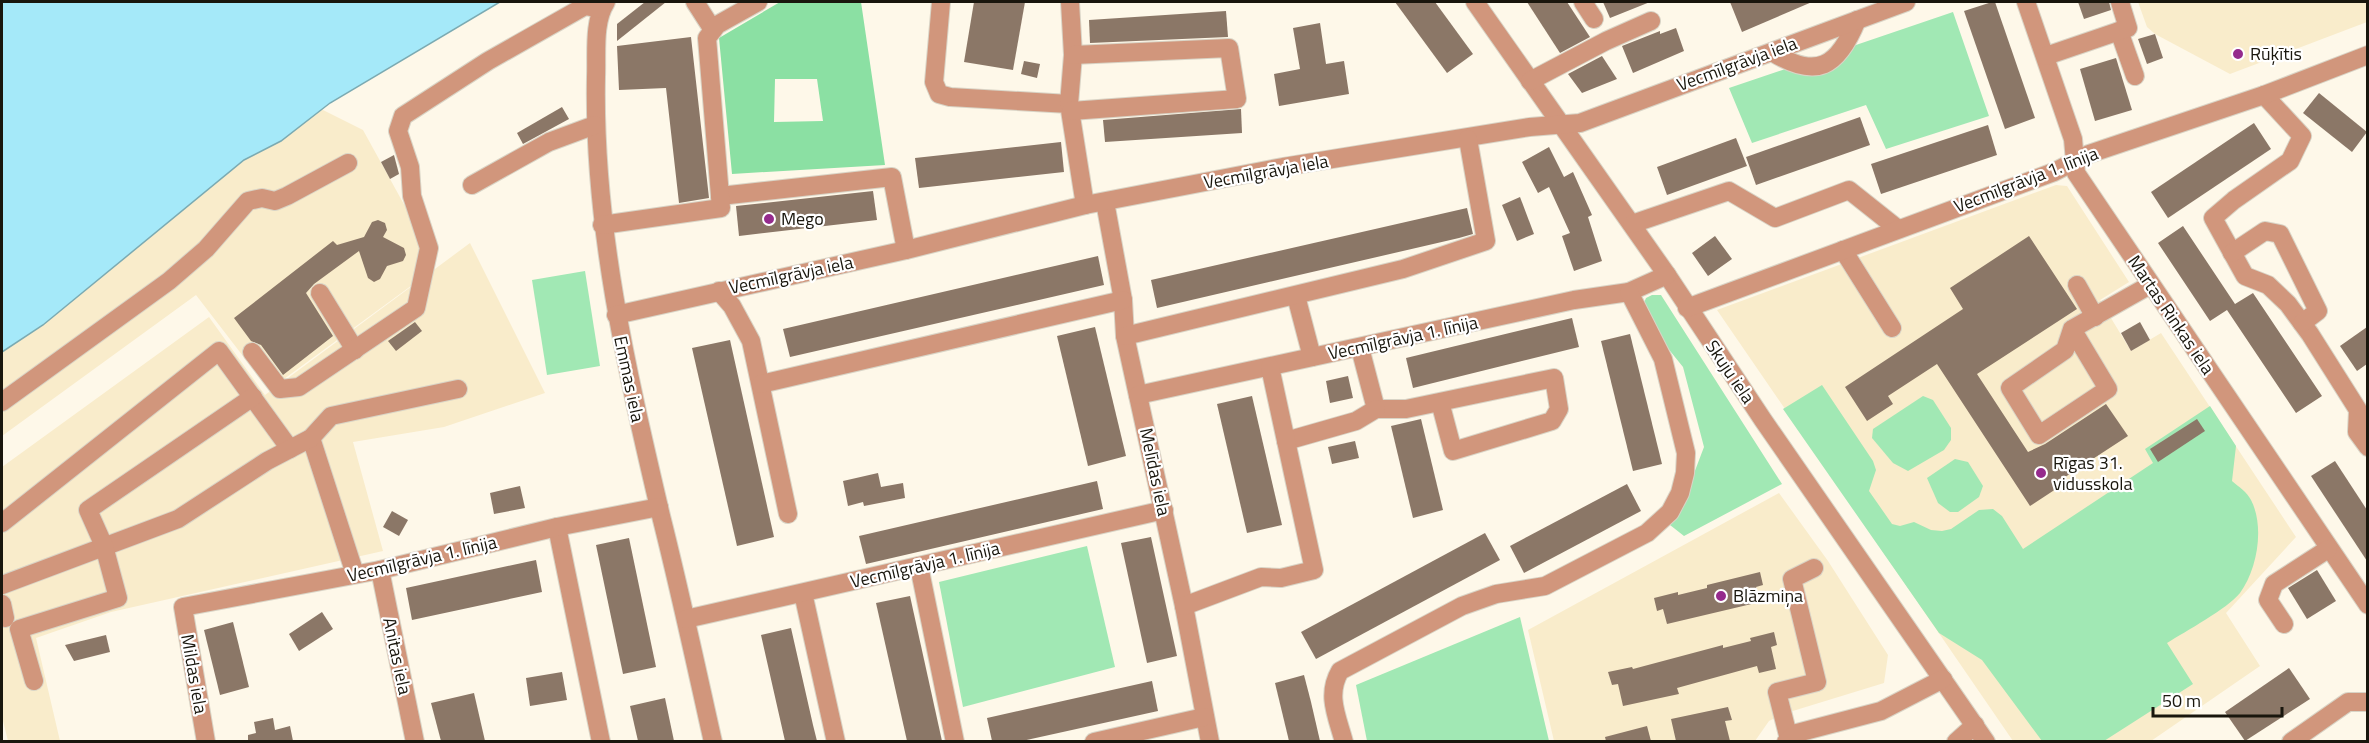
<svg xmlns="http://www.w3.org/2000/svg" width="2369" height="743" viewBox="0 0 2369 743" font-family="'Titillium Web',sans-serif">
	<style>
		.built { fill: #f9eccb }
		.green { fill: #a1e8b4 }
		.forest { fill: #8be0a3; fill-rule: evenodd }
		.water { fill: #a5e9f9; stroke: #7baab2; stroke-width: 1.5 }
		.building { fill: #8b7767 }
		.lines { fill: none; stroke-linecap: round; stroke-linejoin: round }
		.minor-casing { stroke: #d9d4c6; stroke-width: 20 }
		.minor { stroke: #d1967c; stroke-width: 18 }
		.poi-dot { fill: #952b8d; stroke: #fff; stroke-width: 2 }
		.labels { text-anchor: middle; stroke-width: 4.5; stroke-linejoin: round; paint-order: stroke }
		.poi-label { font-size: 18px; fill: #19160d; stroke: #fff; text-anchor: start }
		.street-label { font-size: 18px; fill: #19160d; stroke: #fff }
	</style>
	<rect width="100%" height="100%" fill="#fef8e9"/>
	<g class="built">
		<polygon points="2138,2 2367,2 2367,22 2230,74 2155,34 2147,27"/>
		<polygon points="323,110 363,130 428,248 430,272 269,390 196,295 2,436 2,352 43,325 244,160 281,141 318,111"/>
		<polygon points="2056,185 2067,186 2129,282 2100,300 2131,351 2161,333 2296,537 2226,613 2260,666 2151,741 2013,741 1717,310"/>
		<polygon points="470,243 545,393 444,427 353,442 383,551 111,612 36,638 60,741 8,741 2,717 2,467 209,317 265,395"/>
		<polygon points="1779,493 1828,561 1888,655 1884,683 1783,714 1769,721 1755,741 1554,741 1528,630"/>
	</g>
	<g class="green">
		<polygon points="1953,12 1989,116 1886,149 1866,105 1752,143 1729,88"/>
		<polygon points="585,271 600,366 547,375 532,280"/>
		<polygon points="1652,295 1661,295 1782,484 1684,536 1670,525 1677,518 1704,447 1683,367 1654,331 1643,305 1646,298"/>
		<path d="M1822 385 1873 461 1876 470 1869 491 1892 524 1900 526 1914 522 1931 530 1942 531 1951 529 1979 510 1993 509 2002 516 2023 549 2153 463 2145 449 2210 406 2236 446 2232 481C2239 487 2247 492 2251 500 2265 527 2257 570 2240 593 2227 609 2186 631 2167 643L2193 684 2104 741H2042L1982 660 1939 633 1783 409Z"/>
		<polygon points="1923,396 1933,400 1951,428 1951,440 1944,450 1908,471 1893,463 1872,438 1873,429"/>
		<polygon points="1955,459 1968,462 1983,486 1979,497 1958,512 1950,512 1938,503 1927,478"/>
		<polygon points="1087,546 1115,667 963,707 939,582"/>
		<polygon points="1520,617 1549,741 1367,741 1356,685"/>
	</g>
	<path class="forest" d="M780 2H861L885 165 732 174 719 38ZM775 79H817L823 121 774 122Z"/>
	<polygon class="water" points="2,2 500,2 330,103 281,141 244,160 43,325 2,352"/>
	<g class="building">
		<polygon points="645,2 666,2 617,41 617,24"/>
		<polygon points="974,2 1025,2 1013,70 964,62"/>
		<polygon points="1395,2 1435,2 1473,54 1447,73"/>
		<polygon points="1527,2 1567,2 1590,37 1560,53"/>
		<polygon points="1603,2 1650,2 1610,18"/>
		<polygon points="1730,2 1812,2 1742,32"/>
		<polygon points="1992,2 1995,2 2035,118 2005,129 1964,11"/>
		<polygon points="2078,2 2109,2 2111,10 2084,19"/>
		<polygon points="1226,11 1228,37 1090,43 1089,20"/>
		<polygon points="1320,23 1326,64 1344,61 1349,94 1279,106 1274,74 1300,69 1293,28"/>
		<polygon points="1676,28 1684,51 1633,73 1622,46 1660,31 1660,34"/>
		<polygon points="2155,34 2163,58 2147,64 2138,39"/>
		<polygon points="691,37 709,198 679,203 666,88 619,90 617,46"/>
		<polygon points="1602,56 1617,79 1582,93 1568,74"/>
		<polygon points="2116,58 2132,110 2095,121 2080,69"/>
		<polygon points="1024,61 1040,64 1037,78 1021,74"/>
		<polygon points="2319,93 2367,132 2352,152 2303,113"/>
		<polygon points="562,107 569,119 523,144 517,133"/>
		<polygon points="1241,109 1242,133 1105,142 1103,120"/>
		<polygon points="1860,117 1870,145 1756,185 1746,157"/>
		<polygon points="2254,123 2271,149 2168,218 2151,192"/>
		<polygon points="1988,125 1997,155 1881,194 1871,164"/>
		<polygon points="1736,138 1747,166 1667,195 1657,167"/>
		<polygon points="1061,142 1064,172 919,188 915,158"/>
		<polygon points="1549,147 1564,177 1573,172 1592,215 1588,217 1602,261 1574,271 1562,236 1570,233 1549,187 1538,193 1522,162"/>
		<polygon points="394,155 399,174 390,179 381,162"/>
		<polygon points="873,191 877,220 739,236 736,206"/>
		<polygon points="1520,197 1534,234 1517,241 1502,205"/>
		<polygon points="1467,208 1473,234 1459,238 1157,308 1151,280"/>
		<polygon points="378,220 385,223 387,230 383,237 404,248 406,255 403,261 387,266 380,279 374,282 368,278 359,251 314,284 306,293 333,336 283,375 261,345 251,341 234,318 333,241 337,245 364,237 372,222"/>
		<polygon points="2183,226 2235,304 2253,293 2322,396 2296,413 2227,310 2210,321 2158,243"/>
		<polygon points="1715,236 1732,259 1708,276 1692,253"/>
		<polygon points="2029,236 2077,309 1977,374 2028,452 2045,444 2106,404 2128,436 2056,483 2059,487 2030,506 1937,364 1888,396 1893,404 1867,421 1845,387 1963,309 1950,288"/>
		<polygon points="1098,256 1104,285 790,357 783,329"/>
		<polygon points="1572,318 1579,347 1413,388 1406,358"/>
		<polygon points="415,322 422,331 396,351 388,341"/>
		<polygon points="2140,322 2150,340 2131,351 2121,333"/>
		<polygon points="1095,327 1126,456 1088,466 1057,336"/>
		<polygon points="2367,327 2367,364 2357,371 2340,346"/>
		<polygon points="1630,334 1662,464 1633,471 1601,341"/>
		<polygon points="730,340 774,537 737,546 692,348"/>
		<polygon points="1348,376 1353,398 1330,403 1326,381"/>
		<polygon points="1252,396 1282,525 1247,533 1217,404"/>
		<polygon points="1421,419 1443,510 1413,518 1391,426"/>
		<polygon points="2197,419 2205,431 2158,462 2150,449"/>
		<polygon points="1355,441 1359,458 1332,464 1328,447"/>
		<polygon points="2335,461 2367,510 2367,561 2311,476"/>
		<polygon points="878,473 881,487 903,483 905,498 864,506 863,502 848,506 843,481"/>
		<polygon points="1097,481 1103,509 866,564 859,536"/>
		<polygon points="1627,484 1641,511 1524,573 1510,546"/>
		<polygon points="520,486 525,508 494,514 490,493"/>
		<polygon points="392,511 408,520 399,536 383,527"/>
		<polygon points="1485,533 1500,560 1316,659 1301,632"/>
		<polygon points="1151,537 1177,656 1147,663 1121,543"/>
		<polygon points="629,538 656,667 623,674 596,545"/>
		<polygon points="536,560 542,592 412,620 406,588"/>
		<polygon points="2317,570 2336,601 2307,619 2288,588"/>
		<polygon points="1760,572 1763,585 1756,587 1760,602 1667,624 1663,609 1657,611 1654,598 1678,592 1678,595 1707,588 1707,585"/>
		<polygon points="910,596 942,741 907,741 876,603"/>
		<polygon points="322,612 333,629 299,651 289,634"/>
		<polygon points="233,622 249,687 220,695 204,630"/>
		<polygon points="791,628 813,725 817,741 785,741 761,635"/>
		<polygon points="1774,632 1777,645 1771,647 1776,669 1759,673 1757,666 1677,688 1679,694 1623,706 1618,684 1612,685 1608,672 1632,667 1633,669 1723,645 1723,648 1751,641 1750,638"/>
		<polygon points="106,635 110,652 74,661 65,645"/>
		<polygon points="2289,668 2310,699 2245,741 2225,712"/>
		<polygon points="562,672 567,700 530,706 526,678"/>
		<polygon points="1304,675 1311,702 1320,741 1289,741 1275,683"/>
		<polygon points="1152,681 1158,711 1022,741 992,741 987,718"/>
		<polygon points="474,693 485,741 441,741 431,703"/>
		<polygon points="665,698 674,741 638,741 630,706"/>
		<polygon points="1728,707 1732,720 1725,721 1730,741 1676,741 1671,719"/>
		<polygon points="273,718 275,730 290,726 293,741 248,741 248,735 256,733 254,722"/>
		<polygon points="1647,726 1651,741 1606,741 1605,737"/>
	</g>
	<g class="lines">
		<g class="minor-casing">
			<g id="minor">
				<path d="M606 2C593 22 597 53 596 77 593 227 627 371 661 516 680 591 696 666 713 742"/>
				<polyline points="695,2 713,30"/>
				<polyline points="941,2 934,82 939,94 950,97 1069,104 1085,205"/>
				<polyline points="1475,2 1667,275 1763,420 1986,742"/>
				<polyline points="1583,2 1594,19"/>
				<polyline points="2026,2 2073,139 2076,173 2368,605"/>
				<polyline points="2119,31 2135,76"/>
				<path d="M1772 52C1817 80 1838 67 1857 20"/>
				<polyline points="2046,56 2128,28 2120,2"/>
				<polyline points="1530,81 1606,41 1651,21"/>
				<polyline points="2264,95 2302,136 2290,161 2234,200 2213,218 2245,276 2268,285 2288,304 2310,334 2358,410 2357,432 2368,447"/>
				<polyline points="1069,104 1073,55 1070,2"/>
				<polyline points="1071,111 1237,99 1229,48 1073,55"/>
				<polyline points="472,185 549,142 595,125"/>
				<polyline points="720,196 892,177 906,250"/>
				<polyline points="1105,202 1123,300 1125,336 1184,606 1210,742"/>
				<polyline points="1632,224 1729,191 1775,218 1849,190 1898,229"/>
				<polyline points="602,225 721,208 707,38 717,25 758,2"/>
				<polyline points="1843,250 1892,328"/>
				<polyline points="2232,253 2265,231 2280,234 2318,311 2302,323"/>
				<polyline points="2077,285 2095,317"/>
				<polyline points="719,291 732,306 751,341 788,514"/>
				<polyline points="320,293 355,350"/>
				<polyline points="1296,296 1312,357"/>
				<polyline points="1687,308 2054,172 2089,154 2264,95 2368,55"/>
				<polyline points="616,315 906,250 1085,205 1283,167 1530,127 1580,123 1906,2"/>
				<polyline points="2072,329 2108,389 2039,435 2010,388 2065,350 2072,329 2150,285"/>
				<polyline points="1125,336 1403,269 1486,241 1468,139"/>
				<polyline points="1360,348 1376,409 1406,409 1554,378 1559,409 1552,421 1453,451 1440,402"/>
				<polyline points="252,352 280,389 299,387 416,308 429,248 412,196 410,167 398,131 403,116 488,61 585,6 601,9"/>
				<polyline points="761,384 1123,300"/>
				<polyline points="1138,395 1574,300 1629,292 1667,275"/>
				<polyline points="2,402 169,281 206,249 248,201 262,198 275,201 287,196 348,163"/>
				<polyline points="311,438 355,574"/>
				<polyline points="1286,441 1356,421 1376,409"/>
				<polyline points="2,523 219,351 290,449"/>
				<polyline points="557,527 601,742"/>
				<polyline points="919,566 955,742"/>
				<polyline points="380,570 415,742"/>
				<polyline points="2,585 178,519 267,461 311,438 331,416 458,389"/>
				<polyline points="803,593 836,742"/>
				<polyline points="2,604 5,618"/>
				<polyline points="1184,606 1261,577 1281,578 1314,570 1270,367"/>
				<polyline points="686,619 1164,510"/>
				<polyline points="2284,624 2268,600 2274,584 2328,549"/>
				<polyline points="34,681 19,629 118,598 104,546 88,510 253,397"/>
				<polyline points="1789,739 1777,692 1817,682 1792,579 1814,568"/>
				<polyline points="206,742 183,607 380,570 557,527 659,507"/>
				<polyline points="1094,742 1204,717"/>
				<path d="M1344 742C1337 716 1326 695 1340 671L1462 606 1496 594 1545 586 1647 533 1670 512 1680 493 1685 473 1686 453 1663 359 1629 292"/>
				<polyline points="1786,742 1797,733 1881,711 1943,679"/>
				<polyline points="1956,742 1975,725"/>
				<polyline points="2291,742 2348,702 2368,702"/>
			</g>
		</g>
		<use href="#minor" class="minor"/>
	</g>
	<g class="poi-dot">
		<circle cx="2238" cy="54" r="6"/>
		<circle cx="769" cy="219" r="6"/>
		<circle cx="2041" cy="473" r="6"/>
		<circle cx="1721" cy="596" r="6"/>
	</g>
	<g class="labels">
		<g class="poi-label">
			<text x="2250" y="60">Rūķītis</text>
			<text x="781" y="225">Mego</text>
			<text x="2053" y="469">Rīgas 31.<tspan x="2053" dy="21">vidusskola</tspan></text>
			<text x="1733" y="602">Blāzmiņa</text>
		</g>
		<g class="street-label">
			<text transform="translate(1737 64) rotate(-20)" y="6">Vecmīlgrāvja iela</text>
			<text transform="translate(1266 172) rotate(-10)" y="6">Vecmīlgrāvja iela</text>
			<text transform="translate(2026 180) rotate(-21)" y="6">Vecmīlgrāvja 1. līnija</text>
			<text transform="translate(791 275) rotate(-12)" y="6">Vecmīlgrāvja iela</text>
			<text transform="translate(2171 315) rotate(56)" y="6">Martas Rinkas iela</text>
			<text transform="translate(1403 338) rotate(-12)" y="6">Vecmīlgrāvja 1. līnija</text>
			<text transform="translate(1730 372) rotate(56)" y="6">Skuju iela</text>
			<text transform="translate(629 379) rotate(78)" y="6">Emmas iela</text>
			<text transform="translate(1155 472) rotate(78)" y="6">Melīdas iela</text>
			<text transform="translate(422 559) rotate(-13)" y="6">Vecmīlgrāvja 1. līnija</text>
			<text transform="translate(925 565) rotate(-13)" y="6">Vecmīlgrāvja 1. līnija</text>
			<text transform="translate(397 656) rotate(78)" y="6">Anitas iela</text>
			<text transform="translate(194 674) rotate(80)" y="6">Mildas iela</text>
		</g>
	</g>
	<rect width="2369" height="743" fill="none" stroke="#19160d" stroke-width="6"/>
	<path d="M2153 707v9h129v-9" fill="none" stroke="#19160d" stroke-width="3"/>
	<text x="2162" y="707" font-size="18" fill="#19160d" stroke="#ffffff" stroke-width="4.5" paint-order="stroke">50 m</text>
</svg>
